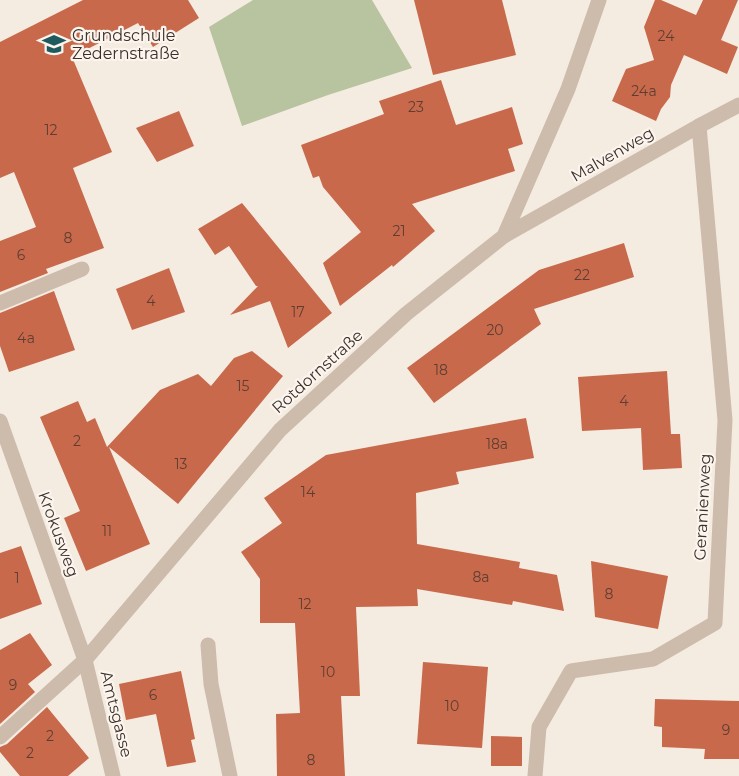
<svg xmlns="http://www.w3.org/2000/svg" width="739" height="776" viewBox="0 0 739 776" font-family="Montserrat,sans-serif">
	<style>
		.green { fill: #b8c4a0 }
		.building { fill: #c8694b }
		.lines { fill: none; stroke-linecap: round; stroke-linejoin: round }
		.service { stroke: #cdbbac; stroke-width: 15 }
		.minor { stroke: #cdbbac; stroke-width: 15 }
		.labels { text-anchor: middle; stroke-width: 4.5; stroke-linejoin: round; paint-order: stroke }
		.number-label { font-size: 14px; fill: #5e3e33 }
		.poi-label { font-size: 16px; fill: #3b302b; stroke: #fbf5ee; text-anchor: start }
		.street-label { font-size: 16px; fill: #3b302b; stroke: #fbf5ee }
	</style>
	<rect width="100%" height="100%" fill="#f4ebe1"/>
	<polygon class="green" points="253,0 372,0 412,68 328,95 242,126 209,27"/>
	<g class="building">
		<polygon points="83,0 188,0 199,18 153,47 138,23 72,57 112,152 73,168 104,248 46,269 48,273 0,292 0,241 36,227 14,172 0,178 0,42"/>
		<polygon points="414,0 502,0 516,55 433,75"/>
		<polygon points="655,0 661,0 696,15 703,0 738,0 721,40 738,47 727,74 684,55 671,85 670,97 661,109 656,121 612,101 626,69 654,60 644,27"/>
		<polygon points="441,80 456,125 512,107 523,144 508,149 515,171 412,204 435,231 393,267 392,265 340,306 323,263 361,232 323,187 319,176 313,178 301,145 384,114 379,101"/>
		<polygon points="179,111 194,146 157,162 136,128"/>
		<polygon points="242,203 332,313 288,348 270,301 230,315 258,286 256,286 229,246 215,255 198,229"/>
		<polygon points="624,243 634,277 534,309 541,324 434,403 407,368 539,270"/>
		<polygon points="169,268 185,312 132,330 116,289"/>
		<polygon points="54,291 75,350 9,372 0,346 0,313"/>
		<polygon points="252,351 283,376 178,504 109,447 150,544 86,571 64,518 80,511 40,417 78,401 87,422 95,418 107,447 160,390 198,374 211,386 234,358"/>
		<polygon points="667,371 671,434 680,434 682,468 643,470 641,428 582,431 578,377"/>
		<polygon points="526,418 534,458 456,472 459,484 416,493 417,544 520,562 519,568 557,575 564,611 513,601 512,605 417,589 418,606 356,607 360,696 341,696 345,776 277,776 276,714 300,713 295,623 260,623 260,579 241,552 282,523 264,498 326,455"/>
		<polygon points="21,546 42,604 0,619 0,553"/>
		<polygon points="591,561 668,576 658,629 595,617"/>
		<polygon points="30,633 52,665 28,684 35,692 0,724 0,650"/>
		<polygon points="423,662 488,667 482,748 417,744"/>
		<polygon points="181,671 195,739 191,740 196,762 167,767 156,714 126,720 119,684"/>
		<polygon points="655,699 739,701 739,759 704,759 705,749 662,747 662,727 654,726"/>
		<polygon points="47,707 89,758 68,776 20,776 0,752 0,747 7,744"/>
		<polygon points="491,736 522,737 522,766 491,766"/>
	</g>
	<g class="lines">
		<g class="service">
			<polyline points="0,303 82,269"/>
			<polyline points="208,645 211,684 230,776"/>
		</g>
		<g class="minor">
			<polyline points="504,236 699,126 739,105"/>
			<polyline points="0,421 85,660 113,776"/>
			<polyline points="0,737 85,660 280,430 406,314 504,236 568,89 599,0"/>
			<polyline points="535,776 539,727 571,671 653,659 715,623 725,420 699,126"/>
		</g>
	</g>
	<defs>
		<g id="school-bare" transform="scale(1.8)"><path d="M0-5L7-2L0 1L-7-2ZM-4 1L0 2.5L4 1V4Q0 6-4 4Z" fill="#1f5a5e" stroke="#fbf5ee" stroke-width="2.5" paint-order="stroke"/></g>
	</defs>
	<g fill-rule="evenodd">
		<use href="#school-bare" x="54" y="44"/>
	</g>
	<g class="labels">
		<g class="number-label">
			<text x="666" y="41">24</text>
			<text x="644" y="96">24a</text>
			<text x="416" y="112">23</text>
			<text x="51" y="135">12</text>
			<text x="399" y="236">21</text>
			<text x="68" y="243">8</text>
			<text x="21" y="260">6</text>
			<text x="582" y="280">22</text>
			<text x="151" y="306">4</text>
			<text x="298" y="317">17</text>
			<text x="495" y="335">20</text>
			<text x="26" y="343">4a</text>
			<text x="441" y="375">18</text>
			<text x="243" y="391">15</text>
			<text x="624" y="406">4</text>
			<text x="77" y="446">2</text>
			<text x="497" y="449">18a</text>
			<text x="181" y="469">13</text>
			<text x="308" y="497">14</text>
			<text x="107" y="536">11</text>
			<text x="481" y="582">8a</text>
			<text x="17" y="583">1</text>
			<text x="609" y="599">8</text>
			<text x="305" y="609">12</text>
			<text x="328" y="677">10</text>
			<text x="13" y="690">9</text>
			<text x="153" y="700">6</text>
			<text x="452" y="711">10</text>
			<text x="726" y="735">9</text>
			<text x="50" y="741">2</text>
			<text x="30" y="758">2</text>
			<text x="311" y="765">8</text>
		</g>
		<g class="poi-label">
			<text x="72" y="41">Grundschule<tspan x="72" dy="18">Zedernstraße</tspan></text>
		</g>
		<g class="street-label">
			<text transform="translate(612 154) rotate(-30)" y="6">Malvenweg</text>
			<text transform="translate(317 371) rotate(-42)" y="6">Rotdornstraße</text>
			<text transform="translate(702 507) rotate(-87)" y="6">Geranienweg</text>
			<text transform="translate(59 534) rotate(70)" y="6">Krokusweg</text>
			<text transform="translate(117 714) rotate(76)" y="6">Amtsgasse</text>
		</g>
	</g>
</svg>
